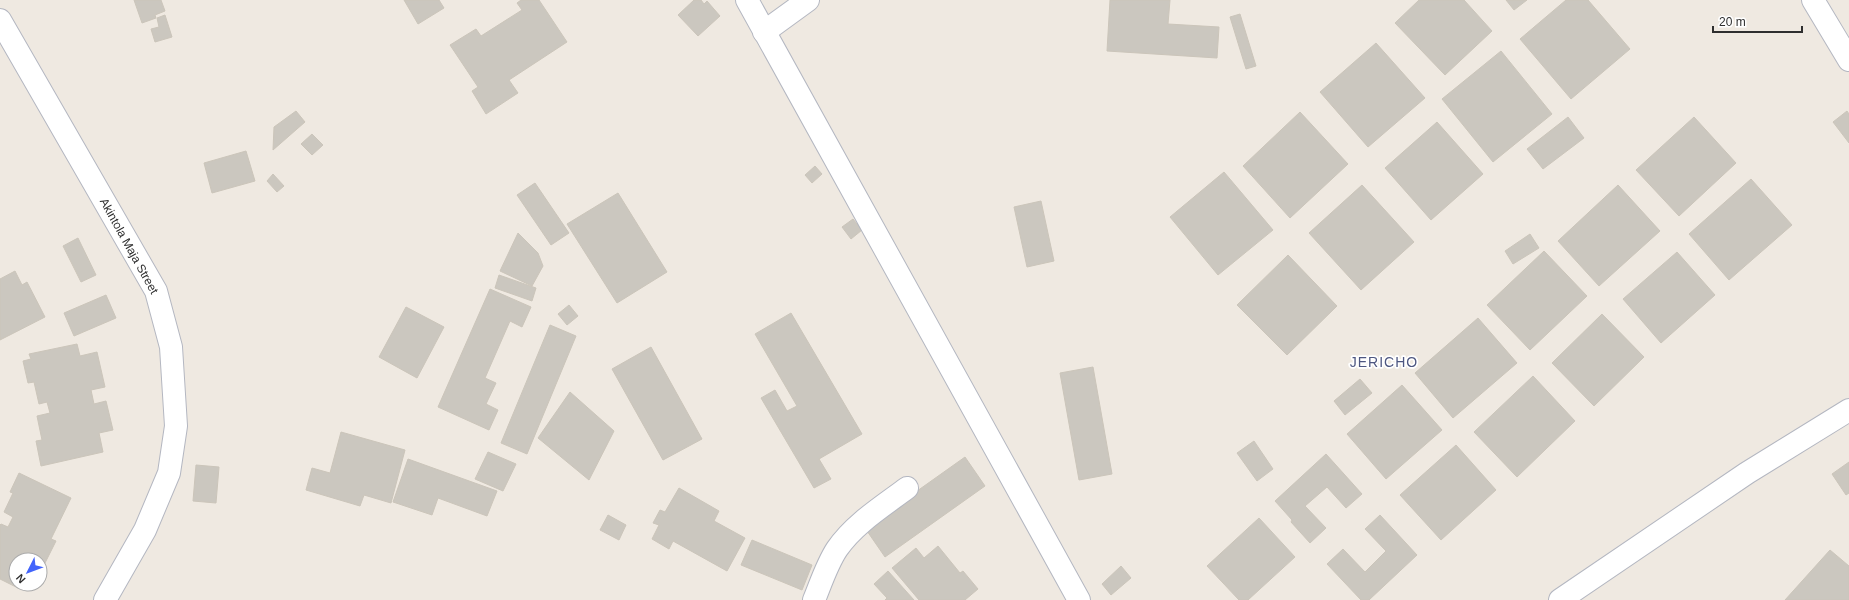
<svg xmlns="http://www.w3.org/2000/svg" width="1849" height="600" viewBox="0 0 1849 600" font-family="Helvetica,sans-serif">
	<style>
		.building { fill: #cbc7bf; stroke: #cbc5ba }
		.lines { fill: none; stroke-linecap: round; stroke-linejoin: round }
		.minor-casing { stroke: #b4b7c1; stroke-width: 24 }
		.minor { stroke: #fff; stroke-width: 22 }
		.labels { text-anchor: middle; stroke-width: 3.5; stroke-linejoin: round; paint-order: stroke }
		.street-label { font-size: 12px; fill: #2e2e2e; stroke: #fff }
		.quarter-label { font-size: 14px; letter-spacing: 1px; fill: #4d5680; stroke: #fff }
	</style>
	<rect width="100%" height="100%" fill="#efe9e1"/>
	<g class="building">
		<polygon points="134,0 161,0 165,11 155,15 156,18 142,23"/>
		<polygon points="404,0 439,0 444,8 418,24"/>
		<polygon points="521,0 539,0 567,42 509,80 518,93 486,114 472,91 478,87 450,45 476,29 481,36 522,10 517,3"/>
		<polygon points="694,0 701,0 704,4 707,1 720,16 698,36 678,15"/>
		<polygon points="1110,0 1170,0 1168,24 1219,27 1217,58 1107,51"/>
		<polygon points="1419,0 1464,0 1492,31 1445,75 1395,23"/>
		<polygon points="1506,0 1527,0 1514,10"/>
		<polygon points="1566,0 1588,0 1630,49 1571,99 1520,39"/>
		<polygon points="1240,14 1256,66 1246,69 1230,17"/>
		<polygon points="165,15 172,37 155,42 151,29 159,27 157,18"/>
		<polygon points="1376,43 1425,98 1368,147 1320,92"/>
		<polygon points="1501,51 1552,114 1493,162 1442,99"/>
		<polygon points="296,111 305,122 273,150 274,127"/>
		<polygon points="1847,111 1849,114 1849,143 1833,122"/>
		<polygon points="1300,112 1348,164 1290,218 1243,166"/>
		<polygon points="1568,117 1584,138 1543,169 1527,149"/>
		<polygon points="1694,117 1736,163 1679,216 1636,170"/>
		<polygon points="1437,122 1483,174 1431,220 1385,168"/>
		<polygon points="312,134 323,145 312,155 301,144"/>
		<polygon points="246,151 255,181 212,193 204,163"/>
		<polygon points="815,166 822,174 812,183 805,175"/>
		<polygon points="1224,172 1273,230 1218,275 1170,217"/>
		<polygon points="273,174 284,186 277,192 267,181"/>
		<polygon points="1751,179 1792,225 1729,280 1689,234"/>
		<polygon points="535,183 569,233 551,245 517,195"/>
		<polygon points="1362,185 1414,242 1361,290 1309,233"/>
		<polygon points="1618,185 1660,231 1599,286 1558,241"/>
		<polygon points="618,193 667,272 617,303 567,224"/>
		<polygon points="1041,201 1054,261 1027,267 1014,207"/>
		<polygon points="853,219 862,230 851,239 842,227"/>
		<polygon points="518,233 538,253 543,266 532,286 500,271"/>
		<polygon points="1530,234 1539,248 1513,264 1505,251"/>
		<polygon points="78,238 96,275 81,282 63,246"/>
		<polygon points="1544,251 1587,296 1530,350 1487,305"/>
		<polygon points="1677,252 1715,295 1661,343 1623,299"/>
		<polygon points="1288,255 1337,306 1287,355 1237,305"/>
		<polygon points="15,271 22,285 27,282 45,317 0,340 0,279"/>
		<polygon points="499,275 536,288 532,301 495,288"/>
		<polygon points="490,289 531,307 522,327 510,321 485,378 496,383 486,404 498,410 489,430 438,407"/>
		<polygon points="106,295 116,318 74,336 64,313"/>
		<polygon points="569,305 578,316 567,325 558,314"/>
		<polygon points="406,307 444,327 417,378 379,357"/>
		<polygon points="791,313 862,434 819,459 831,479 814,488 761,398 775,390 787,411 797,406 755,334"/>
		<polygon points="1602,314 1644,357 1594,406 1552,363"/>
		<polygon points="1478,318 1517,363 1453,418 1415,373"/>
		<polygon points="550,325 576,336 527,454 501,443"/>
		<polygon points="77,344 80,356 97,352 105,387 91,390 94,404 106,401 113,430 99,433 103,452 41,466 36,441 42,440 37,416 50,413 47,402 39,404 34,382 28,383 23,361 31,359 29,354"/>
		<polygon points="651,347 702,439 663,460 612,369"/>
		<polygon points="1093,367 1112,474 1079,480 1060,373"/>
		<polygon points="1533,376 1575,421 1517,477 1474,432"/>
		<polygon points="1360,379 1372,393 1345,415 1334,401"/>
		<polygon points="1402,385 1442,430 1386,479 1347,434"/>
		<polygon points="570,392 614,431 589,480 538,438"/>
		<polygon points="341,432 405,450 391,503 364,495 360,506 306,490 312,468 330,473"/>
		<polygon points="1254,441 1273,469 1257,481 1237,453"/>
		<polygon points="1456,445 1496,490 1441,540 1400,495"/>
		<polygon points="488,452 516,464 503,491 475,479"/>
		<polygon points="1326,454 1362,494 1346,508 1327,487 1305,506 1326,528 1310,543 1291,522 1292,520 1275,501"/>
		<polygon points="965,457 985,486 885,557 865,528"/>
		<polygon points="408,459 497,491 487,516 438,498 432,515 393,502"/>
		<polygon points="1849,462 1849,493 1846,495 1832,474"/>
		<polygon points="196,465 219,467 216,503 193,501"/>
		<polygon points="19,473 71,498 51,539 56,541 40,573 40,560 16,560 16,584 20,584 18,588 0,579 0,525 1,524 8,527 13,517 4,512 13,493 10,492"/>
		<polygon points="679,488 719,511 714,521 745,538 727,571 673,541 669,549 652,539 659,525 653,523 660,510 665,512"/>
		<polygon points="608,515 626,525 619,540 600,530"/>
		<polygon points="1380,515 1417,555 1369,600 1361,600 1327,564 1343,549 1365,572 1386,551 1365,529"/>
		<polygon points="1259,518 1295,557 1248,600 1239,600 1207,566"/>
		<polygon points="752,540 812,565 802,590 741,565"/>
		<polygon points="938,546 960,573 963,571 978,589 965,600 919,600 892,568 916,548 924,558"/>
		<polygon points="1830,550 1849,566 1849,600 1785,600"/>
		<polygon points="1121,566 1131,578 1111,595 1102,584"/>
		<polygon points="888,571 914,600 885,600 887,598 874,584"/>
	</g>
	<g class="lines">
		<g class="minor-casing">
			<g id="minor">
				<polyline points="747,0 1079,600"/>
				<polyline points="1813,0 1849,60"/>
				<polyline points="0,20 156,291 171,347 176,426 169,473 145,530 105,600"/>
				<polyline points="764,32 808,0"/>
				<path d="M814 600C821 583 827 564 837 549 854 524 883 506 907 488"/>
				<polyline points="1560,600 1747,473 1849,410"/>
			</g>
		</g>
		<use href="#minor" class="minor"/>
	</g>
	<g class="labels">
		<g class="street-label">
			<text transform="translate(129 246) rotate(61)" y="4">Akintola Maja Street</text>
		</g>
		<g class="quarter-label">
			<text x="1384" y="367">JERICHO</text>
		</g>
	</g>
	<g transform="translate(28 572) rotate(228)"><circle r="19" fill="#ffffff" stroke="#ababab"/>
	<path d="M0-3L7 15L0 10L-7 15Z" fill="#4264fb"/>
	<text y="-6" font-size="11" font-weight="bold" text-anchor="middle" fill="#2e2e2e">N</text>
	</g>
	<path d="M1713 26v6h89v-6" fill="none" stroke="#2e2e2e" stroke-width="2"/>
	<text x="1719" y="26" font-size="12" fill="#2e2e2e" stroke="#ffffff" stroke-width="3" paint-order="stroke">20 m</text>
</svg>
